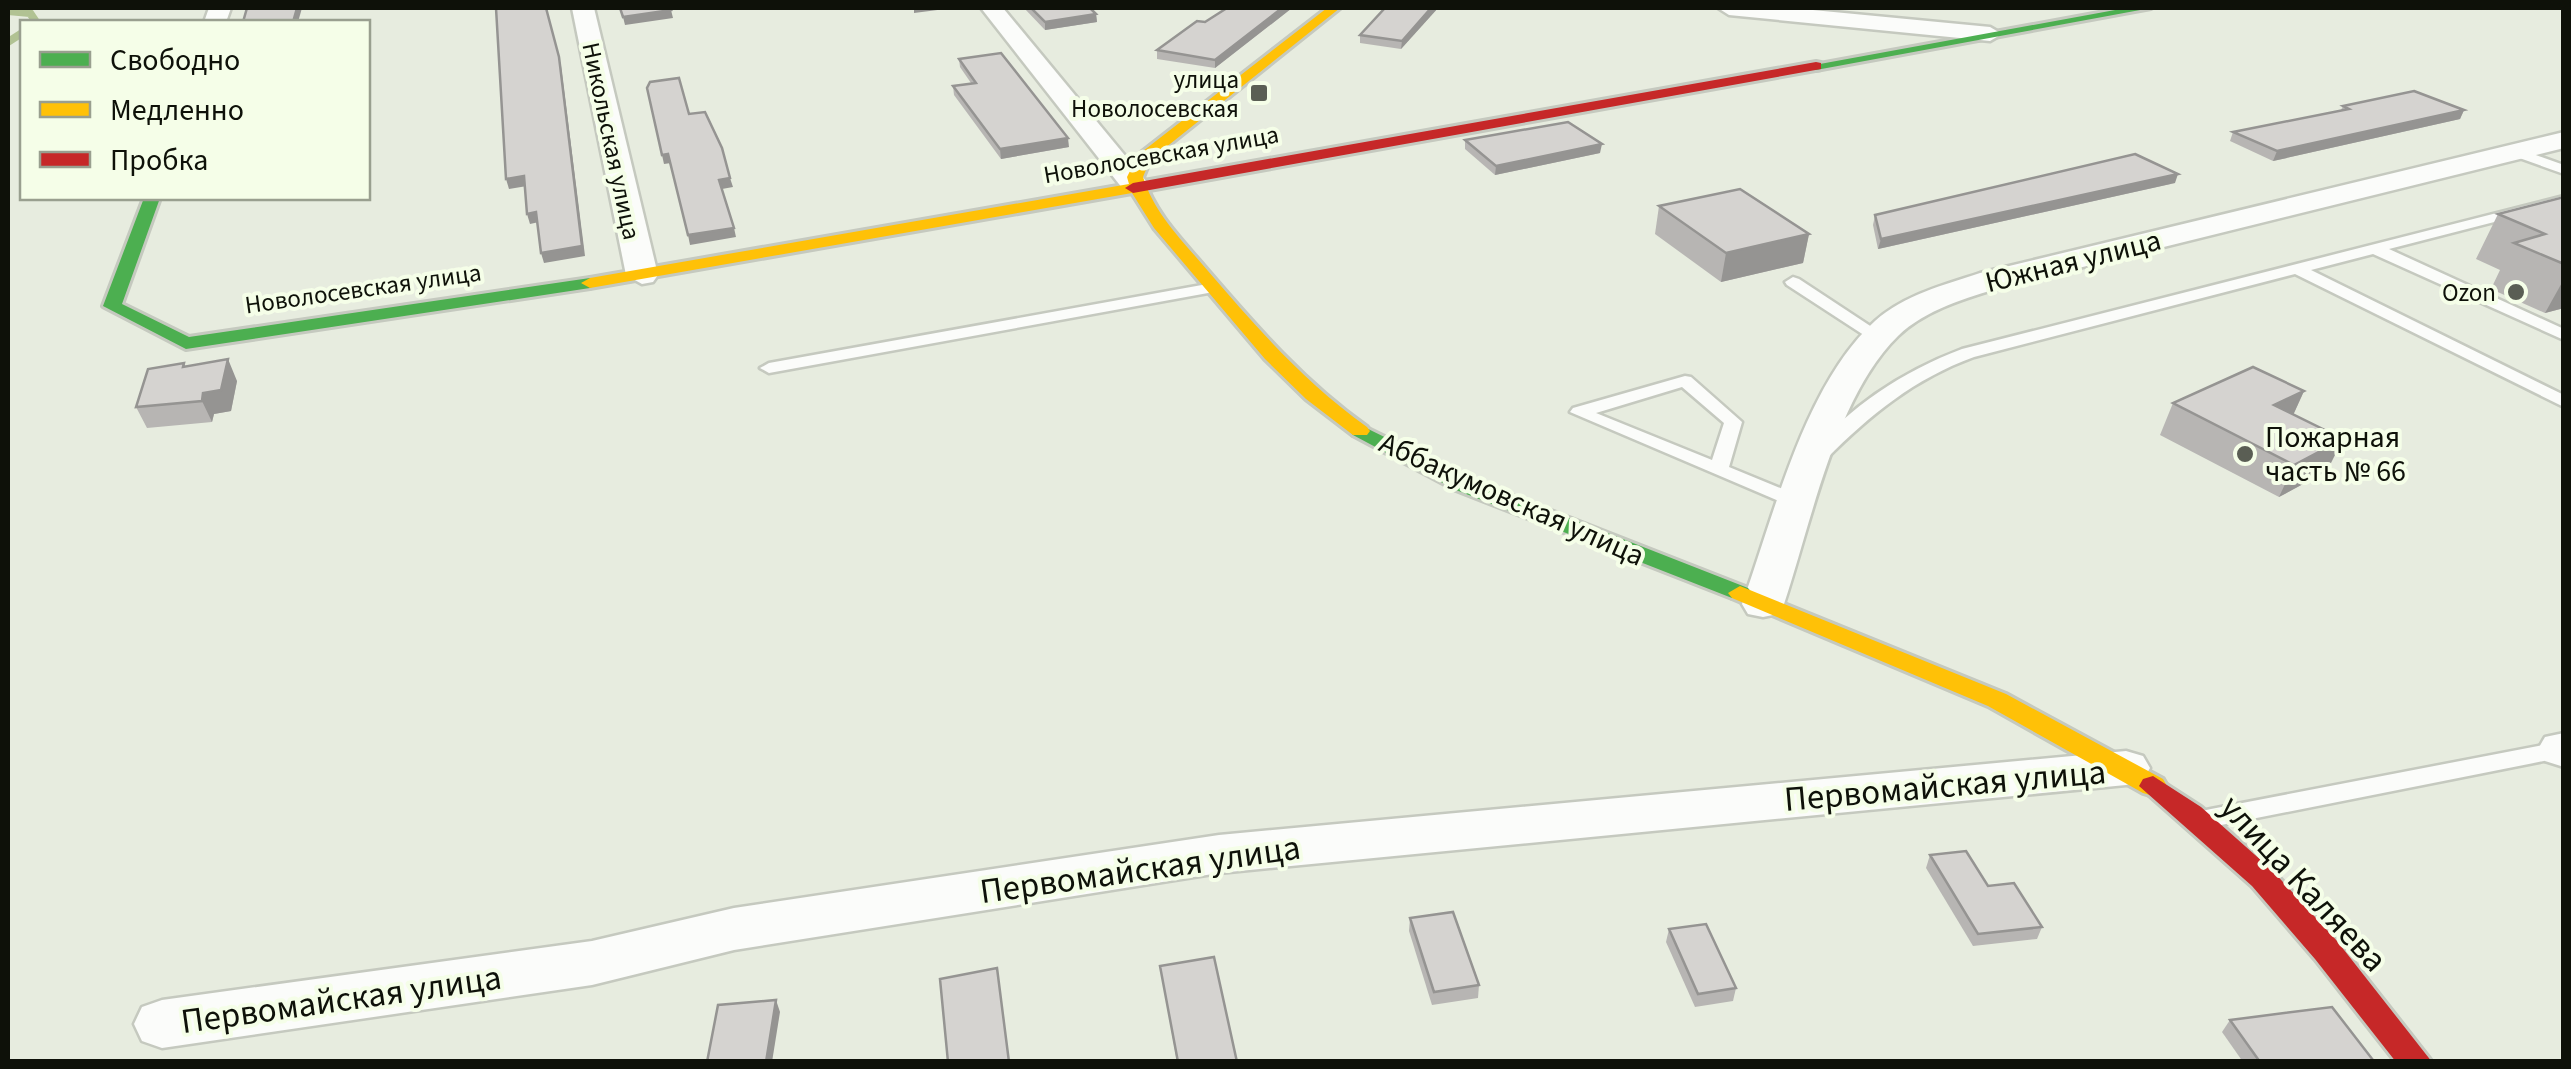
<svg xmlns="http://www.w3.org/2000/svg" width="2571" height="1069" viewBox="0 0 2571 1069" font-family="'Source Sans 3',sans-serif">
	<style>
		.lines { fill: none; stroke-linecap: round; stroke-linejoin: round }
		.stream { stroke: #b1c293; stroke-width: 8 }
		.lane-casing { stroke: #c5c9bf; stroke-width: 5 }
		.street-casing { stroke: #c5c9bf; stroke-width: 5 }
		.fast-casing { stroke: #c5c9bf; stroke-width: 6 }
		.slow-casing { stroke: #c5c9bf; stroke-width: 6 }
		.jam-casing { stroke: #c5c9bf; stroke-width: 6 }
		.lane { fill: #fbfcfa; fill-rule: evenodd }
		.street { fill: #fbfcfa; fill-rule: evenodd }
		.fast { fill: #4caf50; fill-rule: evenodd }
		.slow { fill: #ffc107; fill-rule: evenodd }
		.jam { fill: #c62828; fill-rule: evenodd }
		.wall { fill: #b7b5b3 }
		.shaded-wall { fill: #959492 }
		.building { fill: #d5d3d0; stroke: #959492; stroke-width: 2.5 }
		.poi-dot { fill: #5a5e54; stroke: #f5fee8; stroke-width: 4 }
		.labels { text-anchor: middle; stroke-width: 8; stroke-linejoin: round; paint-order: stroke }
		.far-poi-label { font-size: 25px; fill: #0e1109; stroke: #f5fee8; text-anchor: end }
		.far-street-label { font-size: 25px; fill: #0e1109; stroke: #f5fee8 }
		.street-label { font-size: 30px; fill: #0e1109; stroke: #f5fee8 }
		.poi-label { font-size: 30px; fill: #0e1109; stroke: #f5fee8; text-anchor: start }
		.near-street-label { font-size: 35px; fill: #0e1109; stroke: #f5fee8 }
	</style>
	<rect width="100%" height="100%" fill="#e7ecdf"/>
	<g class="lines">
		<g class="stream">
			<polyline points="8,11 30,13 36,22"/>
			<polyline points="8,42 22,33"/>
		</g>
		<g class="lane-casing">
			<g id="lane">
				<polygon points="2516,148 2564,165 2564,174 2511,155 2509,152"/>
				<path d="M2564 196V204L2389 249 2564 329V340L2373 254 2311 270 2564 395V407L2295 274 1974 357C1914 379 1871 414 1826 459H1812L1810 455C1849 406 1904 371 1962 349Z"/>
				<polygon points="1793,277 1799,279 1887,337 1885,341 1873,341 1787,285 1785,282"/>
				<polygon points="1213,283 1219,285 1219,291 769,373 760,368 769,363"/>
				<path d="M1685 376 1691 377 1742 422 1729 467 1807 499 1810 503 1807 507H1793L1570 412 1573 408ZM1682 387 1724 423 1712 460 1596 413Z"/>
				<polygon points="2564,741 2564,757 2211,827 2202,825 2199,818 2202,811 2211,809"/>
			</g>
		</g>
		<g class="street-casing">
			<g id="street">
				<polygon points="209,8 231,8 226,22 204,22"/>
				<polygon points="572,8 594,8 658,275 653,282 642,284 626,275"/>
				<polygon points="981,8 1003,8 1146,181 1150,187 1146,193 1126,193"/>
				<polygon points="1718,8 1792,8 1990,27 2002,34 1990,41 1729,15"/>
				<path d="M2564 132V148L2002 287C1967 298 1926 309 1898 336 1836 396 1811 523 1784 604L1778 614 1763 617 1748 614 1742 604C1774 516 1804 385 1875 321 1904 295 1944 285 1980 273Z"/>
				<polygon points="2564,733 2564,767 2545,761 2538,749 2545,737"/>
				<polygon points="2126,751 2143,756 2150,768 2143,780 2126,785 1219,873 734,950 592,985 162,1048 142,1041 134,1024 142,1007 162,1000 592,941 734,908 1219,835"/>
			</g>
		</g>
		<g class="fast-casing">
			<g id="fast">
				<polygon points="2126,8 2151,8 1816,70 1809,66"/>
				<polygon points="144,198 160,198 122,304 189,337 590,278 599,283 590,288 186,349 103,306"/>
				<polygon points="1360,425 1472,480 1748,588 1752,593 1748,598 1732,598 1456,490 1353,435 1350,431"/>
			</g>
		</g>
		<g class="slow-casing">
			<g id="slow">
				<path d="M1327 8H1340L1150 160 1143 177C1155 215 1183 241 1208 271 1257 328 1305 383 1367 427L1370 431 1367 435H1353L1306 399 1265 359 1154 228 1132 193 590 288 581 283 590 278 1129 184 1127 177 1138 155Z"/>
				<polygon points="1740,586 2006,694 2163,779 2167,786 2163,793 2153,796 2143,793 1988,706 1732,598 1728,593"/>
			</g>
		</g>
		<g class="jam-casing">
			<g id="jam">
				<polygon points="1816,62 1821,63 1821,69 1133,193 1125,188 1133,183"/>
				<polygon points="2153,776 2201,807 2272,870 2337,941 2432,1062 2396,1062 2315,959 2252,886 2139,786 2143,779"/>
			</g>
		</g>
		<use href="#lane" class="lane"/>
		<use href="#street" class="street"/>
		<use href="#fast" class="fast"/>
		<use href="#slow" class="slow"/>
		<use href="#jam" class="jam"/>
	</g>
	<g class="wall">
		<polygon points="1024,8 1090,8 1096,14 1097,22 1045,30"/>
		<polygon points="1227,8 1292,8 1215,68 1157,59 1157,50 1205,22"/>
		<polygon points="1438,8 1401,49 1360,43 1360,35"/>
		<polygon points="959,59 1069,147 1001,159 954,95 953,86 971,83 960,67"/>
		<polygon points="2343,106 2464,110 2460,119 2273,161 2230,141 2233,132 2341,110"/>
		<polygon points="1465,140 1600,153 1495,175 1465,149"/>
		<polygon points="2175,183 1878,249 1873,225 1875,215"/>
		<polygon points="2564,197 2564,308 2545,313 2491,289 2500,270 2476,259 2498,214"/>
		<polygon points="1659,206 1809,234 1803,263 1721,282 1655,234"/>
		<polygon points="184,363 186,367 237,381 231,411 214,414 212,422 147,428 136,407"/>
		<polygon points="2304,391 2293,415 2327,471 2279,497 2160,435 2173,403"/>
		<polygon points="1930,855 1988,886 2042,927 2037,939 1973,946 1926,868"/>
		<polygon points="1410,918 1479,985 1478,998 1432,1005 1409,931"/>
		<polygon points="1669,929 1736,988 1733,1001 1695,1007 1666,942"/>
		<polygon points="1160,966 1237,1062 1177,1062"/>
		<polygon points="2230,1020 2373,1060 2372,1062 2243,1062 2222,1032"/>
	</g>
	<g class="shaded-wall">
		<polygon points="297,8 302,8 298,22 293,22"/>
		<polygon points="546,8 561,66 585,256 544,263 541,253"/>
		<polygon points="914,8 953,8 914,13"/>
		<polygon points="1282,8 1292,8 1215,68 1215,60"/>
		<polygon points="1431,8 1438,8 1401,49 1402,41"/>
		<polygon points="671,10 673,18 625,25 623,17"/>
		<polygon points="1096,14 1097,22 1045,30 1045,22"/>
		<polygon points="2464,110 2460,119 2273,161 2277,151"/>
		<polygon points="1068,138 1069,147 1001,159 1000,149"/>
		<polygon points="1602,144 1600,153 1495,175 1496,166"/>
		<polygon points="668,154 671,163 664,164 662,155"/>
		<polygon points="2178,174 2175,183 1878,249 1881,239"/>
		<polygon points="524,176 527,186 509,189 506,179"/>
		<polygon points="730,178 733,187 722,189 719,180"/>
		<polygon points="536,212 539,222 530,224 527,214"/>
		<polygon points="734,228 736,237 690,245 688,235"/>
		<polygon points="1809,234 1803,263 1721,282 1726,253"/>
		<polygon points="2564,279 2564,308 2545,313"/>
		<polygon points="228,359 237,381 231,411 214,414 212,422 202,401 203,393"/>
		<polygon points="2304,391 2290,422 2274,405"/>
		<polygon points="2343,439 2327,471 2279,497 2294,465"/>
		<polygon points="776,1000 780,1012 772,1062 766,1062"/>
	</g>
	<g class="building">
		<polygon points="247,8 297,8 293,22 243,22"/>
		<polygon points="496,8 546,8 559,57 582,246 541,253 536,212 527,214 524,176 506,179"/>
		<polygon points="620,8 670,8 671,10 623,17"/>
		<polygon points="1031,8 1090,8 1096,14 1045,22"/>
		<polygon points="1227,8 1282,8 1215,60 1157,50 1197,21 1205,22"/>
		<polygon points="1385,8 1431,8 1402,41 1360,35"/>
		<polygon points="1001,53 1068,138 1000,149 953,86 976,83 959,59"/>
		<polygon points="679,78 689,114 705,112 722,148 730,178 719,180 734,228 688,235 668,154 662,155 647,88 650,82"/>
		<polygon points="2414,91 2464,110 2277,151 2233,132 2349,109 2343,106"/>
		<polygon points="1568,122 1602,144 1496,166 1465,140"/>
		<polygon points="2135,154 2178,174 1881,239 1875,215"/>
		<polygon points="1740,189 1809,234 1726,253 1659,206"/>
		<polygon points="2564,197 2564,264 2514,243 2545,234 2498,214"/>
		<polygon points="228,359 221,390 203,393 202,401 136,407 148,369 184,363 183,367"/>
		<polygon points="2253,367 2304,391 2274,405 2343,439 2294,465 2173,403"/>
		<polygon points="1966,851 1988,886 2014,883 2042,927 1978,934 1930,855"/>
		<polygon points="1453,912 1479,985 1434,992 1410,918"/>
		<polygon points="1706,924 1736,988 1698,994 1669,929"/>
		<polygon points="1214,957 1237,1062 1178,1062 1160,966"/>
		<polygon points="997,968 1009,1062 948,1062 940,979"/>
		<polygon points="776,1000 766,1062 707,1062 718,1005"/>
		<polygon points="2332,1007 2373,1060 2360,1062 2260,1062 2230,1020"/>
	</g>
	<g class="poi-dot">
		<rect x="1249" y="83" width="20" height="20" rx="5"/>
		<circle cx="2516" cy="292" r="10"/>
		<circle cx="2245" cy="454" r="10"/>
	</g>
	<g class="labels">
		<g class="far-poi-label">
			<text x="1239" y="88">улица<tspan x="1239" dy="29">Новолосевская</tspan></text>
			<text x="2496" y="301">Ozon</text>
		</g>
		<g class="far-street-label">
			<text transform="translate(612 141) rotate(78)" y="9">Никольская улица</text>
			<text transform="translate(1161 154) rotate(-10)" y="9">Новолосевская улица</text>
			<text transform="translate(363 288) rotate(-8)" y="9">Новолосевская улица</text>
		</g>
		<g class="street-label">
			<text transform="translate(2073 261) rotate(-14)" y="10">Южная улица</text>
			<text transform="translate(1512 499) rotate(24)" y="10">Аббакумовская улица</text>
		</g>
		<g class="poi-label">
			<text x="2265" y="447">Пожарная<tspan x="2265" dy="34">часть № 66</tspan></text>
		</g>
		<g class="near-street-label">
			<text transform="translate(1945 785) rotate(-5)" y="12">Первомайская улица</text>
			<text transform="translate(1140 869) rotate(-8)" y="12">Первомайская улица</text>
			<text transform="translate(2304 883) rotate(47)" y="12">улица Каляева</text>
			<text transform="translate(341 999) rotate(-8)" y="12">Первомайская улица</text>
		</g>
	</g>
	<rect width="2571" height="1069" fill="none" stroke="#0e1109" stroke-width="20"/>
	<rect x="20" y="20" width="350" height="180" fill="#f5fee8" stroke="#999f8f" stroke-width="2.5"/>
	<rect x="40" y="52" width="50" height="15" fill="#4caf50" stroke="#999f8f" stroke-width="2.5"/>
	<text x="110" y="70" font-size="30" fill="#0e1109">Свободно</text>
	<rect x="40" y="102" width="50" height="15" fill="#ffc107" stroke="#999f8f" stroke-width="2.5"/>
	<text x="110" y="120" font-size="30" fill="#0e1109">Медленно</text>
	<rect x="40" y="152" width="50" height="15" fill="#c62828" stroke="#999f8f" stroke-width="2.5"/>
	<text x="110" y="170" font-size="30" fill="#0e1109">Пробка</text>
</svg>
